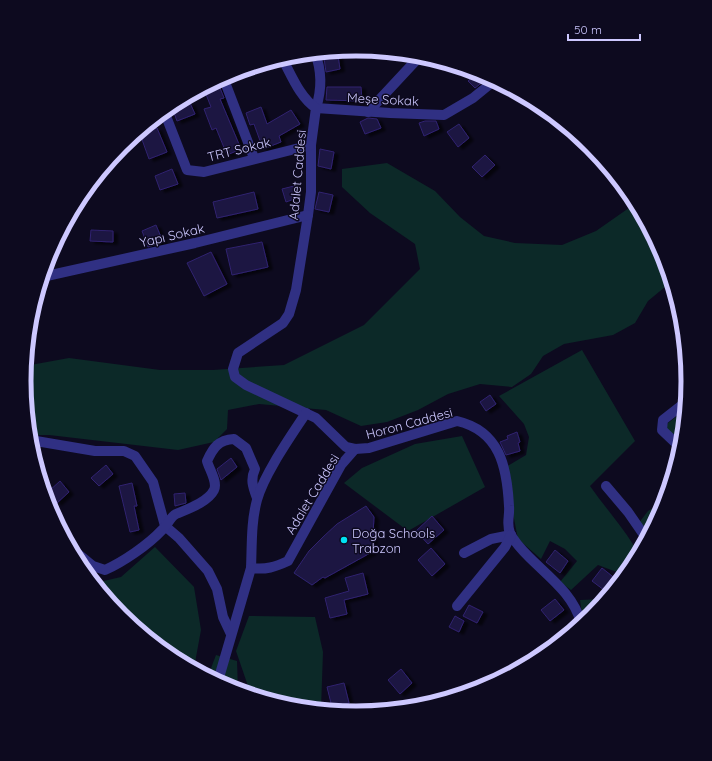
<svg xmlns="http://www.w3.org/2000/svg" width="712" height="761" viewBox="0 0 712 761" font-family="Quicksand,sans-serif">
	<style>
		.green { fill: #0c2928 }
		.building { fill: #1c1442; stroke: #302370; filter: url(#shadow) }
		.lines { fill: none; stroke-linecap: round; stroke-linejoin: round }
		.minor { stroke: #303083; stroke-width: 10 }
		.poi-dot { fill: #00e2f3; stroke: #0d0a1f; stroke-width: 1.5 }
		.labels { text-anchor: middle; stroke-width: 3; stroke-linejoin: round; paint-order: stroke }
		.street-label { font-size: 13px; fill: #cdc8ff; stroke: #0d0a1f }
		.poi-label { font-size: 13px; fill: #cdc8ff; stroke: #0d0a1f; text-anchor: start }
		.rim { fill: none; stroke: #cdc8ff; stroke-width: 5 }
	</style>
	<defs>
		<filter id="shadow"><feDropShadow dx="4.5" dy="2.5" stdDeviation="1" flood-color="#0009"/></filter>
	</defs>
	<rect width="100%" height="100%" fill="#0d0a1f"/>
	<g class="green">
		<polygon points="387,163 435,191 460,217 484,236 515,243 562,245 596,231 636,203 663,254 671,282 648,301 635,323 613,335 564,344 543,356 531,374 512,387 480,384 448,394 418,410 387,422 361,426 326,410 259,404 228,410 227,429 214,442 178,450 49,435 29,435 24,380 25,366 69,358 160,370 213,370 284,365 364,325 420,269 415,244 370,213 342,187 342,169"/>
		<path d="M582 350 635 441 590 486C606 509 625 529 638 553L623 576 622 574 598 565 571 590 560 582 577 561 565 549 550 541 541 559 518 539 504 468 526 455 529 437 524 424 499 396Z"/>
		<polygon points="685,410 682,445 664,432 668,423"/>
		<polygon points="462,436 485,487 408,531 344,483 362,468 415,444"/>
		<polygon points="661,503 664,505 663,508 647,537 638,524 648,511"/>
		<polygon points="155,547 194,587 201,630 194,668 171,656 121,615 95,583 121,577"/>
		<polygon points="604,599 583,622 580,600"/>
		<polygon points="249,616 315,617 323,652 321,709 291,706 245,692 248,686 236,651"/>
		<polygon points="216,655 237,661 238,690 208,676"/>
	</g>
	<g class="building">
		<polygon points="338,56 340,69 326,72 324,58"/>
		<polygon points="477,73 484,81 475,88 468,81"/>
		<polygon points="218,83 224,98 220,99 241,149 227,155 216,128 212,130 204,109 211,107 204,89"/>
		<polygon points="327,87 361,87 362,101 326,100"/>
		<polygon points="190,103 195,114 177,121 173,110"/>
		<polygon points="261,107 267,124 291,110 300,124 279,136 281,142 263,149 254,124 250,125 246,113"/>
		<polygon points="368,118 377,119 381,128 365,134 360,122"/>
		<polygon points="425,121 436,121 439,129 424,136 419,123"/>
		<polygon points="459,124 469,138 458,147 447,132"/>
		<polygon points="157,128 167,152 149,159 140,134"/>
		<polygon points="320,149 334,152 331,169 318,166"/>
		<polygon points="485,155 495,165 482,177 472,167"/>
		<polygon points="172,169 178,184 160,190 155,176"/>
		<polygon points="294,186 297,198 286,202 282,189"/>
		<polygon points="254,192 258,209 217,218 213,202"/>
		<polygon points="319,192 333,195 329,212 315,209"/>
		<polygon points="156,225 163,242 148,247 142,231"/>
		<polygon points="91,230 113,231 113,242 90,241"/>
		<polygon points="262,242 268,267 232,275 226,249"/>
		<polygon points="211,252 227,284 204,296 187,263"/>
		<polygon points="490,395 496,404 486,411 480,402"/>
		<polygon points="517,432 520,442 518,443 520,451 506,455 500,442 508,439 507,436"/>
		<polygon points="231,458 237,467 221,480 217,469"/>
		<polygon points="106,465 113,474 99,486 91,478"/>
		<polygon points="60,481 69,492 57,503 48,492"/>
		<polygon points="132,483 137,506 134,506 139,530 130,532 119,486"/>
		<polygon points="185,493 186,503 175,506 174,494"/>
		<polygon points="366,506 374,517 372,552 325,578 323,577 312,585 294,573 309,551 323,537 337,524"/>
		<polygon points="432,516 444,530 428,544 416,531"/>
		<polygon points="431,548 445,564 432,576 418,560"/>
		<polygon points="555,550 568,561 560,573 546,562"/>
		<polygon points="602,568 617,580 608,593 592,581"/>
		<polygon points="363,573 368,594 344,600 347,614 330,618 325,598 349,591 345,578"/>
		<polygon points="555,599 564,610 550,621 541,610"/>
		<polygon points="469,605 483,612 477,623 463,616"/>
		<polygon points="455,616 464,621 459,632 449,627"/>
		<polygon points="401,669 412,683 400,694 388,680"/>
		<polygon points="344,683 349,703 332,707 327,687"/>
	</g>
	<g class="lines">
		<g class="minor">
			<path d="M315 53C322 71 322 89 316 108L390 113 444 115 473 98 495 80"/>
			<path d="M282 58C291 74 300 98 316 108L311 145V192L308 215 296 290 289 314 283 323 238 353 233 369 235 377 246 385 316 418 346 447 355 449 369 448 457 421C500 431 507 467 509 506 510 516 506 524 510 533 514 542 522 550 529 557 549 577 574 595 581 623"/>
			<polyline points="223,77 254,158"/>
			<polyline points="164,111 187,170 204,172 311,145"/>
			<polyline points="368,112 421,55"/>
			<polyline points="42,277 195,243 308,215"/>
			<polyline points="30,440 95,451 124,451 135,456 153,482 165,526 179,538 208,571 217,589 223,617 231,634"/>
			<polyline points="681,448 662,430 663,420 686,402"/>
			<polyline points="606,486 628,512 646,538"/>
			<path d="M71 548 93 566 105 570C123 562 148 545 162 530 167 526 170 517 176 514 188 509 208 502 214 490 218 482 209 469 207 461 213 448 218 440 234 439L246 448 255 469C250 480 253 487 257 498"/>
			<polyline points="464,553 491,539 511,535"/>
			<path d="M251 568C252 545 251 522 257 500 264 474 291 436 306 413"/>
			<polyline points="457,606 505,547 511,535"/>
			<path d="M218 681 251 568C266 570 275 567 288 561L341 465 355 449"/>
			<polyline points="481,684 502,676 542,655"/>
		</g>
	</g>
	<circle class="poi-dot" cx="344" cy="540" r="4"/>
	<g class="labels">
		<g class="street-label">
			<text transform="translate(383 99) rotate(3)" y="5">Meşe Sokak</text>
			<text transform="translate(239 149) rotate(-14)" y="5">TRT Sokak</text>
			<text transform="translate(297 175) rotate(-85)" y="5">Adalet Caddesi</text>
			<text transform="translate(172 235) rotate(-13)" y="5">Yapı Sokak</text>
			<text transform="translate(409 423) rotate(-15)" y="5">Horon Caddesi</text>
			<text transform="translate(312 494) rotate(-59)" y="5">Adalet Caddesi</text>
		</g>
		<g class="poi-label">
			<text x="352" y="538">Doğa Schools<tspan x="352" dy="15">Trabzon</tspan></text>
		</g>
	</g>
	<path d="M0 0H712V761H0ZM31 381a325 325 0 1 1 650 0a325 325 0 1 1-650 0Z" fill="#0d0a1f" fill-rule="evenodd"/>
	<path class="rim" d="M31 381a325 325 0 1 1 650 0a325 325 0 1 1-650 0Z"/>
	<path d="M568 34v6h72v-6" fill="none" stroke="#cdc8ff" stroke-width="2"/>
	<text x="574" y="34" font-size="12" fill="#cdc8ff" stroke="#0d0a1f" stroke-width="3" paint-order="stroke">50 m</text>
</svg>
